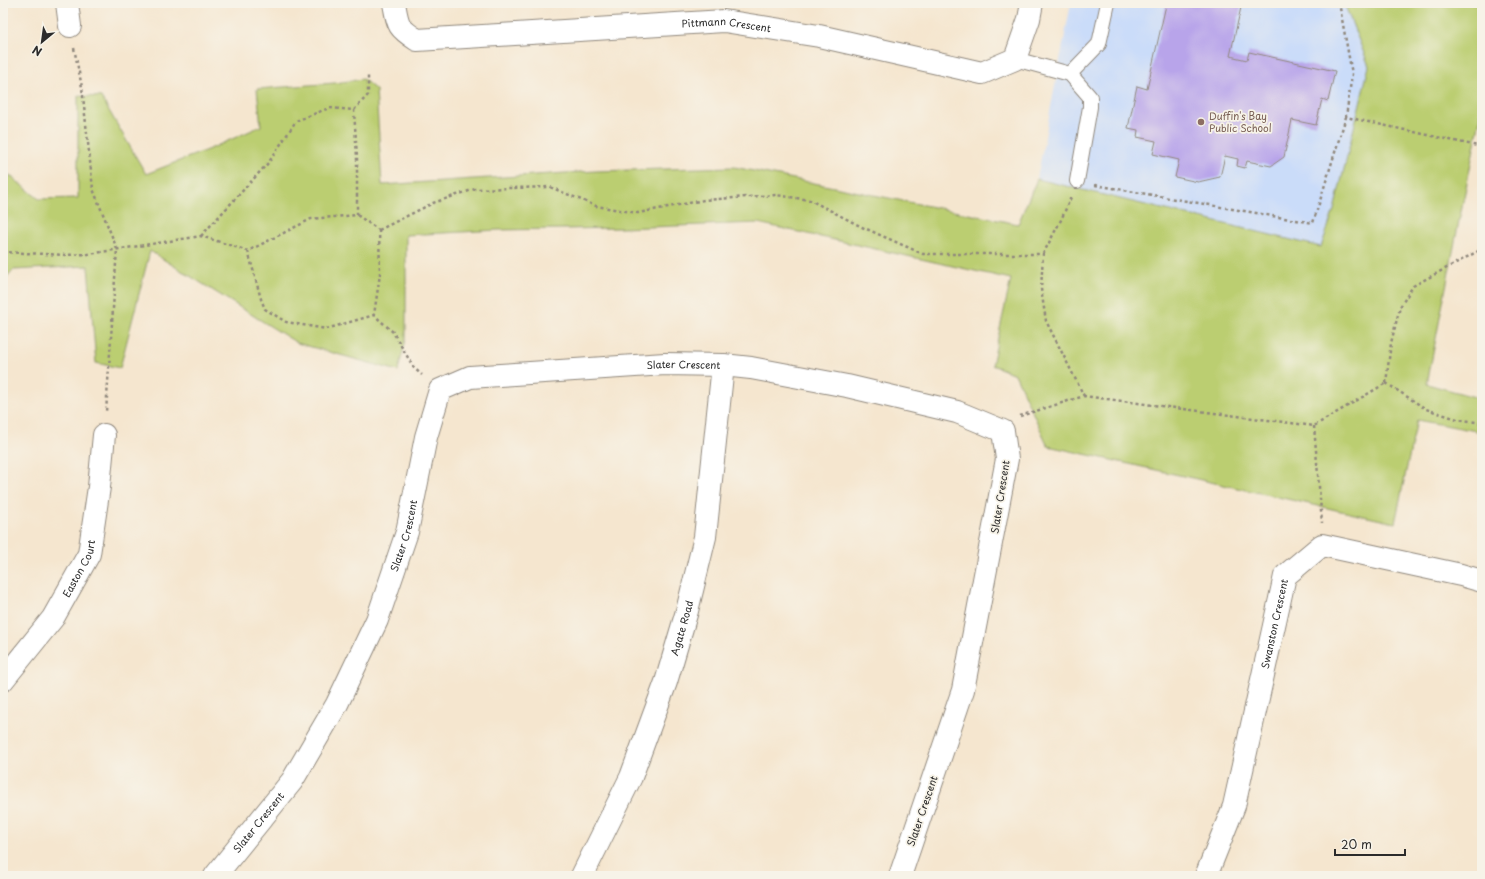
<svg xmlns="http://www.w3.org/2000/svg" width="1485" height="879" viewBox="0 0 1485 879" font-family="'Playpen Sans',sans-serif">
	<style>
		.built { fill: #cadcf9 }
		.green { fill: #bbce71; stroke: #737c4e }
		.building { fill: #b8a4ea }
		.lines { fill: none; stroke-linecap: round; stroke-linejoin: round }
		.lane-casing { stroke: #90887d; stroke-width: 16 }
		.street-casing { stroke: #90887d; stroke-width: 24 }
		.path { stroke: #90887d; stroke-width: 2.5; stroke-dasharray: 3 3; stroke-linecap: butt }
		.lane { stroke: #fff; stroke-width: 14 }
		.street { stroke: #fff; stroke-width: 22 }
		.education-dot { fill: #8d6e63; stroke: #f7f3e8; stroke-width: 1.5 }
		.labels { text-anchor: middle; stroke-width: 3.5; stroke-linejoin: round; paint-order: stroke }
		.street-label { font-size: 10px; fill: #2b2b2b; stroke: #f7f3e8 }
		.education-label { font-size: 10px; fill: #785e54; stroke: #f7f3e8; text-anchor: start }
	</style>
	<rect width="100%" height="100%" fill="#f7f3e8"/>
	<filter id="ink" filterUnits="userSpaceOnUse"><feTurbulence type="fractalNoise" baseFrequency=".025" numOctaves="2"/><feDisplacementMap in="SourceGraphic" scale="8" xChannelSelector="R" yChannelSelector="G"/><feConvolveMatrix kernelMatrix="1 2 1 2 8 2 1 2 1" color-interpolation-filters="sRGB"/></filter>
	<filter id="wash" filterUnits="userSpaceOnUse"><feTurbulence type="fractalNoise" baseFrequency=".012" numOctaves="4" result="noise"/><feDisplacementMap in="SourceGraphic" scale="16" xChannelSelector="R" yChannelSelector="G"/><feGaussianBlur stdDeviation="0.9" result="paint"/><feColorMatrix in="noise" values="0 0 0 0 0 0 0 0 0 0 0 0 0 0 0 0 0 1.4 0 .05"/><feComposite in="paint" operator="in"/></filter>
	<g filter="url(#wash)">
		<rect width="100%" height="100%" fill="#f5e6cf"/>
		<polygon class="built" points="1071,3 1344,3 1369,66 1334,210 1321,247 1037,179"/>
		<polygon class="green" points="1344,3 1482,3 1482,110 1459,221 1427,384 1482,399 1482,432 1417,420 1395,523 1048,446 1015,374 992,365 1011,279 758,223 622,228 498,230 406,235 406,339 398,371 297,343 150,251 120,368 96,363 88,266 13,270 3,281 3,170 39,199 78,198 78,96 101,97 146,174 212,148 261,126 257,89 335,83 363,79 376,90 382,185 596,171 734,167 1018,224 1037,179 1321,247 1334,210 1369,66"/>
		<g id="blocks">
			<polygon class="building" points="1161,3 1242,3 1230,56 1247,60 1249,52 1335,71 1328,101 1322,99 1316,125 1292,120 1284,157 1271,166 1247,161 1245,168 1237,166 1238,159 1225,156 1220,177 1198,182 1175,177 1179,160 1153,154 1156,141 1137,137 1138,130 1128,128 1137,86 1147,89 1166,5"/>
		</g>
	</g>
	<g filter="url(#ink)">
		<use href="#blocks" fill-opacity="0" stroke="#90887d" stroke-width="1"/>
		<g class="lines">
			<g class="lane-casing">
				<g id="lane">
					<polyline points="1015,59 1070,74 1090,97 1090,107 1077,181"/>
					<polyline points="1070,74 1099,44 1108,3"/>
				</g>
			</g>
			<g class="street-casing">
				<g id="street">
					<polyline points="67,3 70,26"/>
					<path id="s1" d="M394 3C398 25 397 27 417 40L724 21 819 36 982 73 1015 59 1029 19 1032 3"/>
					<path id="s2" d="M3 680 53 618 89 554 99 487 104 435"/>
					<path id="s3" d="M215 876 292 781 337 704 377 620 407 532 426 437 440 390 470 377 665 364 723 365 751 368 847 386 957 412 1003 431 1007 459 963 690 900 876"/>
					<path id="s4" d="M582 876 631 777 666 682 687 611 705 537 723 365"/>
					<path id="s5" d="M1206 876 1234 806 1285 576 1322 545 1461 575 1482 581"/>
				</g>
			</g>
			<g class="path">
				<polyline points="1337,3 1340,8 1352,74 1346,117 1482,147"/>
				<polyline points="74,48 82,87 93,189 117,249 106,412"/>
				<polyline points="354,110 368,95 368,76"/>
				<polyline points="1095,185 1313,223 1346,117"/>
				<polyline points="379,230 433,203 475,189 550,187 596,206 638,213 704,200 776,195 810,200 862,227 923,254 1043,254 1041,289 1046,321 1084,396"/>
				<polyline points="379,230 380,274 374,315 393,332 414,368 422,375"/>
				<polyline points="201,236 269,162 296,121 329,108 354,110 357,157 357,215"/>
				<polyline points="248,251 261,299 265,309 286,322 326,329 374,315"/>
				<polyline points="3,252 66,255 89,254 201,236 248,251 311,219 357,215 379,230"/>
				<polyline points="1043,254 1061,220 1071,197"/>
				<polyline points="1386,383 1391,343 1400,307 1413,286 1482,249"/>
				<polyline points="1386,383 1426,409 1457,419 1482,423"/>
				<polyline points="1020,416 1084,396 1314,426 1386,383"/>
				<polyline points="1314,426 1322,523"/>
			</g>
			<use href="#lane" class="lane"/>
			<use href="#street" class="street"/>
		</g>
	</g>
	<circle class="education-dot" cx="1201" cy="122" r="4"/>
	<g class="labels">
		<g class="street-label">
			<text dy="4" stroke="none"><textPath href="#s1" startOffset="356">Pittmann Crescent</textPath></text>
			<text dy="4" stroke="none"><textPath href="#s3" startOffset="790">Slater Crescent</textPath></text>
			<text transform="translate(1000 497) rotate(-81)" y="4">Slater Crescent</text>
			<text dy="4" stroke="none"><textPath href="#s3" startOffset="393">Slater Crescent</textPath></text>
			<text dy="4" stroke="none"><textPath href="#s2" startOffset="136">Easton Court</textPath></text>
			<text dy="4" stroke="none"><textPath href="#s5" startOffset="262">Swanston Crescent</textPath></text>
			<text dy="4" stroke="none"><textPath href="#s4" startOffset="268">Agate Road</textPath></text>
			<text transform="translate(922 811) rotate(-71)" y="4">Slater Crescent</text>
			<text dy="4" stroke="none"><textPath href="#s3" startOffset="69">Slater Crescent</textPath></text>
		</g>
		<g class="education-label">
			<text x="1209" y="120">Duffin's Bay<tspan x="1209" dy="12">Public School</tspan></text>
		</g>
	</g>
	<rect width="1485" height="879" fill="none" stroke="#f7f3e8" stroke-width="16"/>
	<g transform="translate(42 42) rotate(209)" stroke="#f7f3e8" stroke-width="3" paint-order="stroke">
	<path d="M0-3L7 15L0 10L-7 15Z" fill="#2b2b2b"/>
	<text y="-6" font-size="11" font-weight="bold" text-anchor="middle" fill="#2b2b2b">N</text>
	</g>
	<path d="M1335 849v6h70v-6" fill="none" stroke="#2b2b2b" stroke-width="2"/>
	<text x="1341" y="849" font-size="12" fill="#2b2b2b" stroke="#f7f3e8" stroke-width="3" paint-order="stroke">20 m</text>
</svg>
